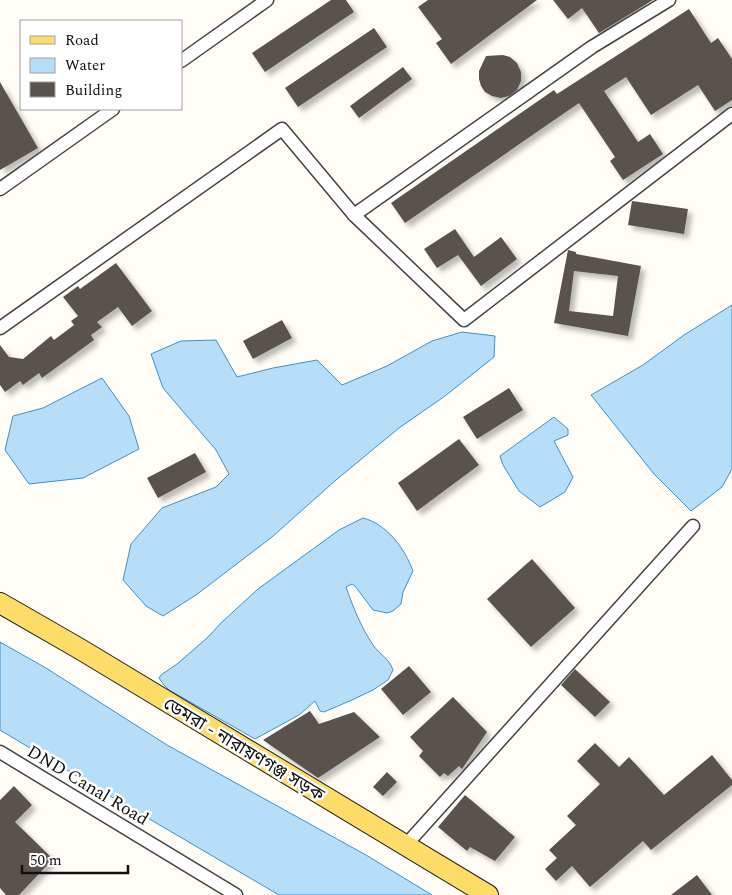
<svg xmlns="http://www.w3.org/2000/svg" width="732" height="895" viewBox="0 0 732 895" font-family="Spectral,'Noto Sans Bengali',serif">
	<style>
		.water { fill: #b7def9; stroke: #3b91d3 }
		.building { fill: #5a524d; fill-rule: evenodd; filter: url(#shadow) }
		.lines { fill: none; stroke-linecap: round; stroke-linejoin: round }
		.minor-casing { stroke: #444; stroke-width: 15 }
		.primary-casing { stroke: #222; stroke-width: 22 }
		.minor { stroke: #fff; stroke-width: 12 }
		.primary { stroke: #fddd67; stroke-width: 20 }
		.labels { text-anchor: middle; stroke-width: 5; stroke-linejoin: round; paint-order: stroke }
		.street-label { font-size: 18px; fill: #111; stroke: #fff }
	</style>
	<defs>
		<filter id="shadow"><feDropShadow dx="4.5" dy="4.5" stdDeviation="2.5" flood-color="#0004"/></filter>
	</defs>
	<rect width="100%" height="100%" fill="#fffdf5"/>
	<g class="water">
		<polygon points="732,305 732,469 722,487 691,511 654,474 591,395 643,365 684,335"/>
		<polygon points="462,332 495,336 494,357 445,396 399,428 336,480 272,537 196,595 163,616 146,606 123,580 131,544 162,508 216,487 229,474 216,450 163,388 151,354 181,341 216,340 237,377 273,368 317,360 342,385 387,366 432,341"/>
		<polygon points="102,378 129,416 139,449 83,478 29,484 5,450 13,416 43,408"/>
		<polygon points="554,417 568,429 568,435 554,441 573,477 565,492 540,507 519,491 503,465 500,456"/>
		<path d="M363 518C387 524 405 549 413 571L403 592 401 604 393 611 387 613 373 610 355 586 352 584 346 587C353 607 361 627 373 645 379 654 389 658 393 670L388 680 373 690 352 700 324 712 320 711 315 701 299 715 255 739 169 690 164 685 159 678 161 675 177 664 207 638 222 622 258 589 339 530Z"/>
		<polygon points="0,642 46,668 167,745 366,855 432,895 279,895 100,790 0,730"/>
	</g>
	<g class="building">
		<polygon points="331,0 346,0 354,12 265,72 252,53"/>
		<polygon points="428,0 537,0 451,64 436,43 442,39 418,7"/>
		<polygon points="553,0 653,0 599,33 582,8 568,19"/>
		<polygon points="689,9 711,43 718,38 732,59 732,100 715,111 698,85 651,115 626,77 604,91 638,142 650,134 663,154 623,180 610,161 615,157 579,103 405,223 391,203 554,90 557,94"/>
		<polygon points="374,28 387,47 298,107 285,88"/>
		<polygon points="503,55 510,57 517,63 521,72 521,81 517,90 509,96 501,98 492,96 485,92 481,86 479,79 479,71 486,56"/>
		<polygon points="403,67 412,79 359,118 350,106"/>
		<polygon points="0,82 38,148 0,170"/>
		<polygon points="632,201 688,209 684,234 628,225"/>
		<polygon points="455,229 474,257 501,237 517,259 481,286 458,255 437,268 424,249"/>
		<path d="M568 250 576 252V254L641 266 628 336 554 323ZM574 271 618 276 613 316 569 311Z"/>
		<polygon points="116,263 152,311 132,326 118,307 97,322 102,327 91,335 94,340 42,378 39,373 23,385 20,381 5,392 0,385 0,345 9,357 23,359 51,336 54,340 74,325 71,321 78,316 63,297 78,286 80,289"/>
		<polygon points="282,320 292,338 253,359 243,341"/>
		<polygon points="509,388 523,410 477,439 463,417"/>
		<polygon points="459,439 479,465 417,511 398,483"/>
		<polygon points="195,453 206,472 158,498 147,478"/>
		<polygon points="532,559 575,608 531,647 487,599"/>
		<polygon points="409,666 431,692 403,715 381,689"/>
		<polygon points="575,669 610,702 595,717 561,685"/>
		<polygon points="453,697 487,732 462,769 459,766 448,776 444,773 440,777 419,756 423,751 410,737"/>
		<polygon points="310,711 319,724 354,712 380,737 318,778 263,740"/>
		<polygon points="595,743 619,767 629,757 664,795 712,755 732,780 732,785 651,850 643,841 590,887 572,866 556,881 545,869 557,858 549,850 576,825 567,816 600,784 577,761"/>
		<polygon points="387,772 397,782 383,796 373,787"/>
		<polygon points="14,786 32,805 15,822 53,859 19,895 6,895 0,888 0,800"/>
		<polygon points="465,795 515,837 495,861 470,847 467,851 438,827"/>
		<polygon points="697,875 712,895 671,895"/>
	</g>
	<g class="lines">
		<g class="minor-casing">
			<g id="minor">
				<polyline points="181,61 267,0"/>
				<polyline points="0,189 113,109"/>
				<polyline points="354,215 464,320 732,114"/>
				<polyline points="0,328 282,129 354,215 592,47 669,0"/>
				<polyline points="0,752 236,895"/>
				<polyline points="405,846 693,526"/>
			</g>
		</g>
		<g class="primary-casing">
			<polyline id="primary" points="0,603 80,649 488,895"/>
		</g>
		<use href="#minor" class="minor"/>
		<use href="#primary" class="primary"/>
	</g>
	<g class="labels">
		<g class="street-label">
			<text transform="translate(244 749) rotate(31)" y="6">ডেমরা - নারায়ণগঞ্জ সড়ক</text>
			<text transform="translate(88 785) rotate(31)" y="6">DND Canal Road</text>
		</g>
	</g>
	<rect x="20" y="20" width="162" height="90" fill="#ffffff" stroke="#a0a0a0"/>
	<rect x="30" y="36" width="25" height="8" fill="#fddd67" stroke="#a0a0a0"/>
	<text x="65" y="45" font-size="15" fill="#111111">Road</text>
	<rect x="30" y="58" width="25" height="15" fill="#b7def9" stroke="#a0a0a0"/>
	<text x="65" y="70" font-size="15" fill="#111111">Water</text>
	<rect x="30" y="82" width="25" height="15" fill="#5a524d" stroke="#a0a0a0"/>
	<text x="65" y="95" font-size="15" fill="#111111">Building</text>
	<path d="M22 865v8h106v-8" fill="none" stroke="#111111" stroke-width="2.5"/>
	<text x="30" y="865" font-size="15" fill="#111111" stroke="#ffffff" stroke-width="4" paint-order="stroke">50 m</text>
</svg>
